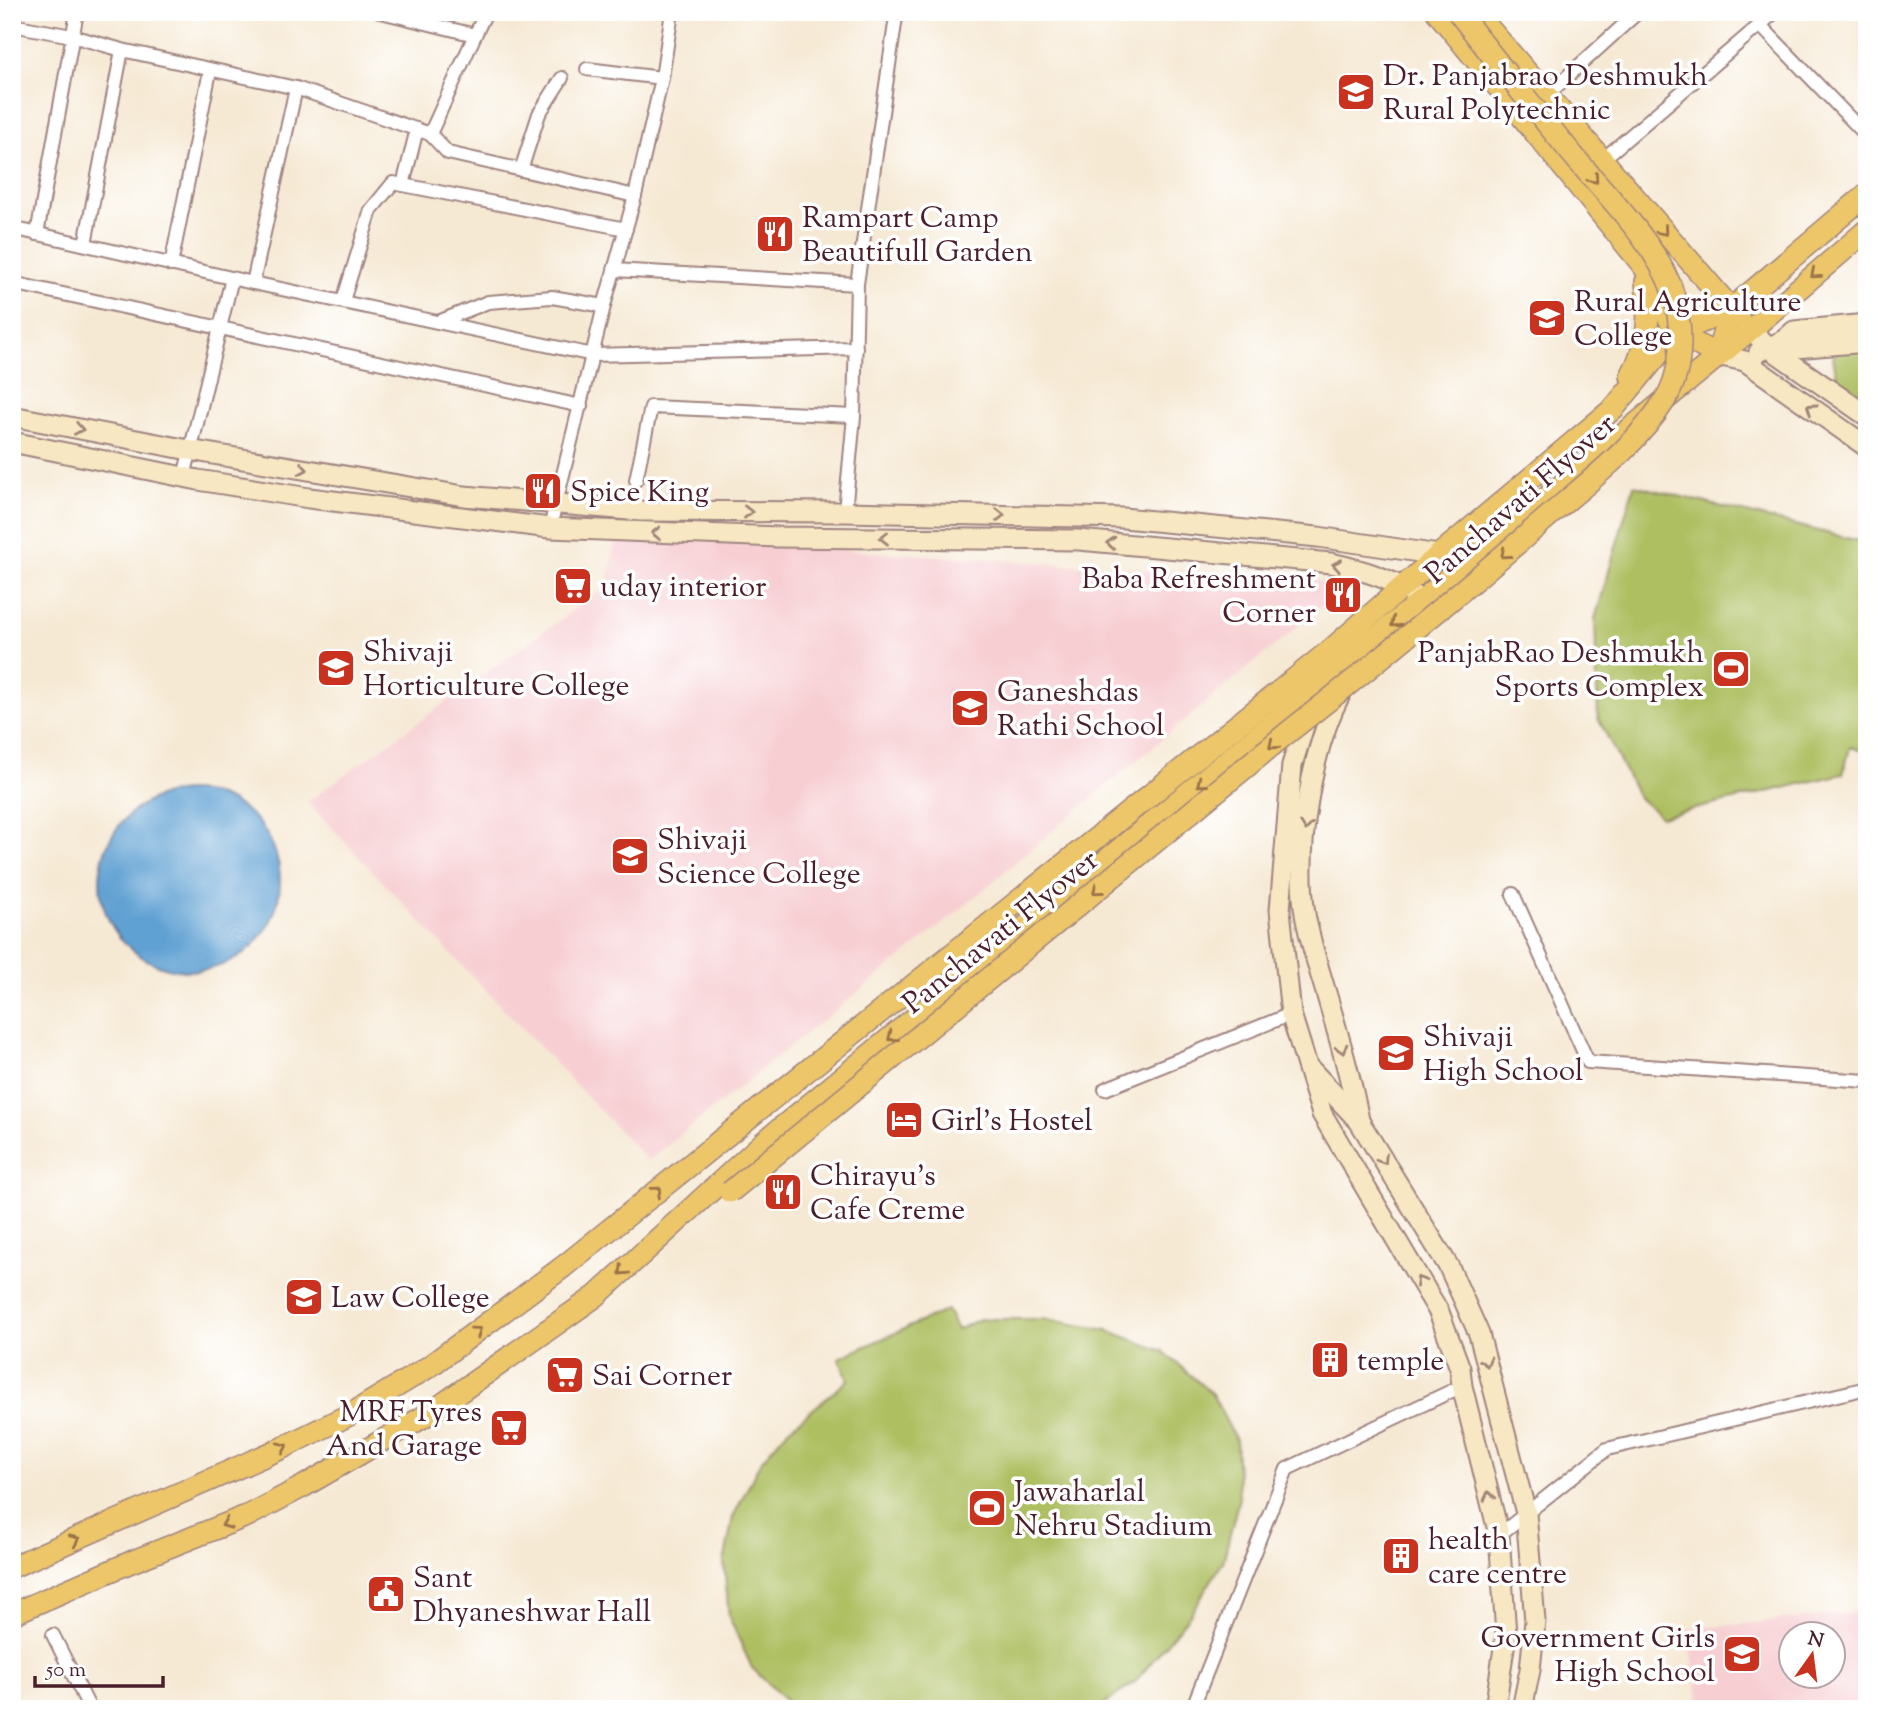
<svg xmlns="http://www.w3.org/2000/svg" width="1879" height="1721" viewBox="0 0 1879 1721" font-family="'Sorts Mill Goudy',serif">
	<style>
		.built { fill: #f7cfd3; fill-rule: evenodd }
		.green { fill: #aebf62; stroke: #7c6f46; stroke-width: 2 }
		.water { fill: #60a1d3; stroke: #55607f; stroke-width: 2 }
		.lines { fill: none; stroke-linecap: round; stroke-linejoin: round }
		.street-casing { stroke: #a08480; stroke-width: 16 }
		.secondary-casing { stroke: #a08480; stroke-width: 23 }
		.primary-casing { stroke: #a08480; stroke-width: 24 }
		.street { stroke: #fff; stroke-width: 12 }
		.secondary { stroke: #f7e8c3; stroke-width: 19 }
		.primary { stroke: #ecc669; stroke-width: 21 }
		.primary-bridge-casing { stroke: #a08480; stroke-width: 24; stroke-linecap: butt }
		.primary-bridge { stroke: #ecc669; stroke-width: 21 }
		.oneway { stroke: #9b724a }
		.oneway2 { stroke: #a08477 }
		.labels { text-anchor: middle; stroke-width: 7; stroke-linejoin: round; paint-order: stroke }
		.poi-label { font-size: 30px; fill: #4a1f2b; stroke: #fff; text-anchor: start }
		.street-label { font-size: 30px; fill: #4a1f2b; stroke: #fff }
	</style>
	<rect width="100%" height="100%" fill="#fff"/>
	<filter id="ink" filterUnits="userSpaceOnUse"><feTurbulence type="fractalNoise" baseFrequency=".0143" numOctaves="2"/><feDisplacementMap in="SourceGraphic" scale="14" xChannelSelector="R" yChannelSelector="G"/><feConvolveMatrix kernelMatrix="1 2 1 2 8 2 1 2 1" color-interpolation-filters="sRGB"/></filter>
	<filter id="wash" filterUnits="userSpaceOnUse"><feTurbulence type="fractalNoise" baseFrequency=".00686" numOctaves="4" result="noise"/><feDisplacementMap in="SourceGraphic" scale="28" xChannelSelector="R" yChannelSelector="G"/><feGaussianBlur stdDeviation="1.57" result="paint"/><feColorMatrix in="noise" values="0 0 0 0 0 0 0 0 0 0 0 0 0 0 0 0 0 1.4 0 .05"/><feComposite in="paint" operator="in"/></filter>
	<g filter="url(#wash)">
		<rect width="100%" height="100%" fill="#f6e9d4"/>
		<g class="built">
			<polygon points="616,535 1350,583 1052,831 960,910 648,1161 307,802 607,586"/>
			<path d="M1867 1612V1709H1701L1688 1629ZM1792 1634H1834V1676H1792Z"/>
		</g>
		<g class="green">
			<polygon points="1867,340 1867,398 1837,378 1833,357 1844,342"/>
			<polygon points="1634,485 1867,543 1867,752 1850,747 1843,774 1661,817 1638,797 1598,718 1595,619"/>
			<polygon points="947,1310 957,1330 980,1319 1044,1319 1107,1330 1163,1351 1212,1394 1236,1440 1239,1498 1223,1562 1189,1616 1136,1681 1098,1709 798,1709 791,1706 752,1668 729,1617 724,1563 733,1517 761,1461 787,1431 848,1380 839,1358"/>
		</g>
		<circle class="water" cx="190" cy="881" r="90"/>
	</g>
	<g filter="url(#ink)">
		<g class="lines">
			<g class="street-casing">
				<g id="street">
					<polyline points="381,12 475,35 486,12"/>
					<polyline points="12,25 72,36 122,50 296,88 430,134 448,153 635,196"/>
					<polyline points="1760,25 1867,136"/>
					<polyline points="587,69 662,78"/>
					<polyline points="1546,96 1638,12"/>
					<polyline points="430,134 475,35"/>
					<polyline points="1602,160 1775,12"/>
					<polyline points="521,170 539,114 562,78"/>
					<polyline points="403,185 417,129"/>
					<polyline points="12,228 253,283 593,355 856,348"/>
					<polyline points="37,234 77,12"/>
					<polyline points="85,244 122,50"/>
					<polyline points="171,265 210,71"/>
					<polyline points="614,270 857,284"/>
					<polyline points="12,283 581,406"/>
					<polyline points="253,283 296,88"/>
					<polyline points="343,301 371,210 393,183 626,229"/>
					<polyline points="438,322 488,302 552,297 604,306"/>
					<polyline points="184,477 232,278"/>
					<polyline points="636,480 651,407 854,416"/>
					<polyline points="845,512 854,416 857,284 896,17 905,12"/>
					<polyline points="550,528 604,306 635,196 662,78 672,12"/>
					<polyline points="1513,894 1588,1062 1867,1081"/>
					<polyline points="1105,1089 1291,1014"/>
					<polyline points="1499,1535 1607,1449 1867,1388"/>
					<polyline points="53,1635 90,1709"/>
					<polyline points="1192,1709 1287,1469 1462,1386"/>
				</g>
			</g>
			<g class="secondary-casing">
				<g id="secondary">
					<polyline points="1751,329 1768,347 1867,416"/>
					<polyline points="1784,340 1795,348 1867,342"/>
					<polyline points="1759,352 1784,340 1794,331 1867,324"/>
					<polyline points="1717,355 1745,361 1867,447"/>
					<polyline points="12,416 189,450 464,496 641,511 845,512 1123,518 1318,537 1439,555 1463,567"/>
					<path d="M12 442 198 480 309 498 550 528 777 537 1079 540 1331 563C1357 569 1390 577 1412 594"/>
					<path d="M1342 691C1311 748 1295 849 1305 914 1310 942 1319 969 1327 996 1339 1037 1351 1078 1359 1120"/>
					<polyline points="1308,713 1292,765 1280,910 1291,1014 1322,1114 1439,1312 1460,1368 1462,1386 1499,1535 1506,1634 1495,1709"/>
					<polyline points="1311,1070 1359,1121 1449,1267 1479,1334 1526,1513 1535,1621 1530,1670 1522,1709"/>
				</g>
			</g>
			<g class="primary-casing">
				<g id="primary">
					<polyline points="1437,12 1645,268 1676,333 1717,355 1730,310"/>
					<polyline points="1475,12 1739,318"/>
					<path d="M1631 376C1649 343 1650 318 1646 282"/>
					<polyline points="12,1567 280,1449 353,1413 430,1366 563,1267 1333,648 1439,555 1614,408 1676,333 1730,310 1867,194"/>
					<polyline points="12,1614 131,1562 249,1515 304,1486 430,1413 596,1296 764,1142 1761,321 1867,230"/>
				</g>
			</g>
			<use href="#street" class="street"/>
			<use href="#secondary" class="secondary"/>
			<use href="#primary" class="primary"/>
			<g class="primary-bridge-casing">
				<path id="primary-bridge" d="M730 1192 1286 734C1373 666 1458 595 1542 522 1585 484 1634 449 1665 400 1685 368 1683 321 1671 287 1655 244 1607 195 1577 160 1536 111 1497 62 1458 12"/>
			</g>
			<use href="#primary-bridge" class="primary-bridge"/>
		</g>
		<defs><path id="oneway-chevron" d="M-2-3.5L2.5 0L-2 3.5" fill="none" stroke-width="1.6" stroke-linecap="round" stroke-linejoin="round" transform="scale(1.75)"/></defs>
		<g class="oneway">
			<use href="#oneway-chevron" transform="translate(1594 179) rotate(50)"/>
			<use href="#oneway-chevron" transform="translate(1663 231) rotate(50)"/>
			<use href="#oneway-chevron" transform="translate(1815 274) rotate(139)"/>
			<use href="#oneway-chevron" transform="translate(1505 554) rotate(140)"/>
			<use href="#oneway-chevron" transform="translate(1395 623) rotate(140)"/>
			<use href="#oneway-chevron" transform="translate(1273 745) rotate(140)"/>
			<use href="#oneway-chevron" transform="translate(1201 783) rotate(141)"/>
			<use href="#oneway-chevron" transform="translate(1097 890) rotate(140)"/>
			<use href="#oneway-chevron" transform="translate(892 1037) rotate(141)"/>
			<use href="#oneway-chevron" transform="translate(657 1191) rotate(-39)"/>
			<use href="#oneway-chevron" transform="translate(623 1271) rotate(137)"/>
			<use href="#oneway-chevron" transform="translate(477 1331) rotate(-36)"/>
			<use href="#oneway-chevron" transform="translate(283 1447) rotate(-25)"/>
			<use href="#oneway-chevron" transform="translate(226 1524) rotate(158)"/>
			<use href="#oneway-chevron" transform="translate(75 1540) rotate(-24)"/>
		</g>
		<g class="oneway2">
			<use href="#oneway-chevron" transform="translate(1811 408) rotate(-145)"/>
			<use href="#oneway-chevron" transform="translate(79 429) rotate(11)"/>
			<use href="#oneway-chevron" transform="translate(303 469) rotate(9)"/>
			<use href="#oneway-chevron" transform="translate(748 512)"/>
			<use href="#oneway-chevron" transform="translate(1000 515) rotate(1)"/>
			<use href="#oneway-chevron" transform="translate(656 533) rotate(-178)"/>
			<use href="#oneway-chevron" transform="translate(884 538) rotate(-180)"/>
			<use href="#oneway-chevron" transform="translate(1111 543) rotate(-175)"/>
			<use href="#oneway-chevron" transform="translate(1337 565) rotate(-169)"/>
			<use href="#oneway-chevron" transform="translate(1306 826) rotate(96)"/>
			<use href="#oneway-chevron" transform="translate(1342 1049) rotate(74)"/>
			<use href="#oneway-chevron" transform="translate(1383 1160) rotate(58)"/>
			<use href="#oneway-chevron" transform="translate(1420 1281) rotate(-121)"/>
			<use href="#oneway-chevron" transform="translate(1486 1362) rotate(75)"/>
			<use href="#oneway-chevron" transform="translate(1489 1496) rotate(-104)"/>
		</g>
	</g>
	<defs>
		<g id="university-square" transform="scale(2.0125)"><rect x="-9" y="-9" width="18" height="18" rx="4" fill="#c8321e" stroke="#fff"/><path d="M0-5L7-2L0 1L-7-2ZM-4 1L0 2.5L4 1V4Q0 6-4 4Z" fill="#fff"/></g>
		<g id="restaurant-square" transform="scale(2.0125)"><rect x="-9" y="-9" width="18" height="18" rx="4" fill="#c8321e" stroke="#fff"/><path d="M-5-6h1v4h1v-4h1v4h1v-4h1v5L-1.5 .5V6h-2V.5L-5-1ZM5-6V6H3V1.5H1.5Q1.5-4 5-6Z" fill="#fff"/></g>
		<g id="supermarket-square" transform="scale(2.0125)"><rect x="-9" y="-9" width="18" height="18" rx="4" fill="#c8321e" stroke="#fff"/><path d="M-6-5.5h2.5l.6 2H6L4.5 2H-2.5L-4.4-4H-6ZM-1.5 3.2a1.3 1.3 0 1 0 .1 0ZM3 3.2a1.3 1.3 0 1 0 .1 0Z" fill="#fff"/></g>
		<g id="stadium-square" transform="scale(2.0125)"><rect x="-9" y="-9" width="18" height="18" rx="4" fill="#c8321e" stroke="#fff"/><path d="M0-5a6.5 5 0 1 0 0 10a6.5 5 0 1 0 0-10ZM-3.5-1.8h7v3.6h-7Z" fill="#fff"/></g>
		<g id="school-square" transform="scale(2.0125)"><rect x="-9" y="-9" width="18" height="18" rx="4" fill="#c8321e" stroke="#fff"/><path d="M0-5L7-2L0 1L-7-2ZM-4 1L0 2.5L4 1V4Q0 6-4 4Z" fill="#fff"/></g>
		<g id="hotel-square" transform="scale(2.0125)"><rect x="-9" y="-9" width="18" height="18" rx="4" fill="#c8321e" stroke="#fff"/><path d="M-6-4.5h1.5V1H6V5H4.5V3h-9V5H-6ZM-4 0a1.8 1.8 0 1 1 3.6 0ZM.5 0V-2.5h3Q6-2.5 6 0Z" fill="#fff"/></g>
		<g id="building-square" transform="scale(2.0125)"><rect x="-9" y="-9" width="18" height="18" rx="4" fill="#c8321e" stroke="#fff"/><path d="M-4-6H4V6H1V3H-1V6H-4ZM-2.5-4.3h1.7v1.8h-1.7ZM.8-4.3h1.7v1.8H.8ZM-2.5-1h1.7V.8h-1.7ZM.8-1h1.7V.8H.8Z" fill="#fff"/></g>
		<g id="civic-square" transform="scale(2.0125)"><rect x="-9" y="-9" width="18" height="18" rx="4" fill="#c8321e" stroke="#fff"/><path d="M-.6-6.5H3V-4.5H.6V-3L4-1V1h2V6H-6V1h2V-1L-.6-3ZM-1.2 2.5V6h2.4V2.5Z" fill="#fff"/></g>
	</defs>
	<g fill-rule="evenodd">
		<use href="#university-square" x="1356" y="92"/>
		<use href="#restaurant-square" x="775" y="234"/>
		<use href="#university-square" x="1547" y="318"/>
		<use href="#restaurant-square" x="543" y="491"/>
		<use href="#supermarket-square" x="573" y="586"/>
		<use href="#restaurant-square" x="1343" y="595"/>
		<use href="#university-square" x="336" y="668"/>
		<use href="#stadium-square" x="1731" y="669"/>
		<use href="#school-square" x="970" y="708"/>
		<use href="#university-square" x="630" y="856"/>
		<use href="#school-square" x="1396" y="1053"/>
		<use href="#hotel-square" x="904" y="1120"/>
		<use href="#restaurant-square" x="783" y="1192"/>
		<use href="#university-square" x="304" y="1297"/>
		<use href="#building-square" x="1330" y="1360"/>
		<use href="#supermarket-square" x="565" y="1375"/>
		<use href="#supermarket-square" x="509" y="1428"/>
		<use href="#stadium-square" x="987" y="1508"/>
		<use href="#building-square" x="1401" y="1556"/>
		<use href="#civic-square" x="386" y="1594"/>
		<use href="#school-square" x="1742" y="1654"/>
	</g>
	<g class="labels">
		<g class="poi-label">
			<text x="1383" y="85">Dr. Panjabrao Deshmukh<tspan x="1383" dy="34">Rural Polytechnic</tspan></text>
			<text x="802" y="227">Rampart Camp<tspan x="802" dy="34">Beautifull Garden</tspan></text>
			<text x="1574" y="311">Rural Agriculture<tspan x="1574" dy="34">College</tspan></text>
			<text x="570" y="501">Spice King</text>
			<text x="1316" y="588" text-anchor="end">Baba Refreshment<tspan x="1316" dy="34">Corner</tspan></text>
			<text x="600" y="596">uday interior</text>
			<text x="363" y="661">Shivaji<tspan x="363" dy="34">Horticulture College</tspan></text>
			<text x="1704" y="662" text-anchor="end">PanjabRao Deshmukh<tspan x="1704" dy="34">Sports Complex</tspan></text>
			<text x="997" y="701">Ganeshdas<tspan x="997" dy="34">Rathi School</tspan></text>
			<text x="657" y="849">Shivaji<tspan x="657" dy="34">Science College</tspan></text>
			<text x="1423" y="1046">Shivaji<tspan x="1423" dy="34">High School</tspan></text>
			<text x="931" y="1130">Girl's Hostel</text>
			<text x="810" y="1185">Chirayu's<tspan x="810" dy="34">Cafe Creme</tspan></text>
			<text x="331" y="1307">Law College</text>
			<text x="1357" y="1370">temple</text>
			<text x="592" y="1385">Sai Corner</text>
			<text x="482" y="1421" text-anchor="end">MRF Tyres<tspan x="482" dy="34">And Garage</tspan></text>
			<text x="1014" y="1501">Jawaharlal<tspan x="1014" dy="34">Nehru Stadium</tspan></text>
			<text x="1428" y="1549">health<tspan x="1428" dy="34">care centre</tspan></text>
			<text x="413" y="1587">Sant<tspan x="413" dy="34">Dhyaneshwar Hall</tspan></text>
			<text x="1715" y="1647" text-anchor="end">Government Girls<tspan x="1715" dy="34">High School</tspan></text>
		</g>
		<g class="street-label">
			<text transform="translate(1520 498) rotate(-41)" y="10">Panchavati Flyover</text>
			<text transform="translate(1000 931) rotate(-39)" y="10">Panchavati Flyover</text>
		</g>
	</g>
	<rect width="1879" height="1721" fill="none" stroke="#fff" stroke-width="42"/>
	<g transform="translate(1812 1655) rotate(14)"><circle r="33" fill="#ffffff" stroke="#b7a5aa" stroke-width="2"/>
	<path d="M0-5L12 26L0 18L-12 26Z" fill="#c8321e"/>
	<text y="-10" font-size="19" font-weight="bold" text-anchor="middle" fill="#4a1f2b">N</text>
	</g>
	<path d="M35 1676v10h128v-10" fill="none" stroke="#4a1f2b" stroke-width="3.5"/>
	<text x="46" y="1676" font-size="21" fill="#4a1f2b" stroke="#ffffff" stroke-width="5" paint-order="stroke">50 m</text>
</svg>
